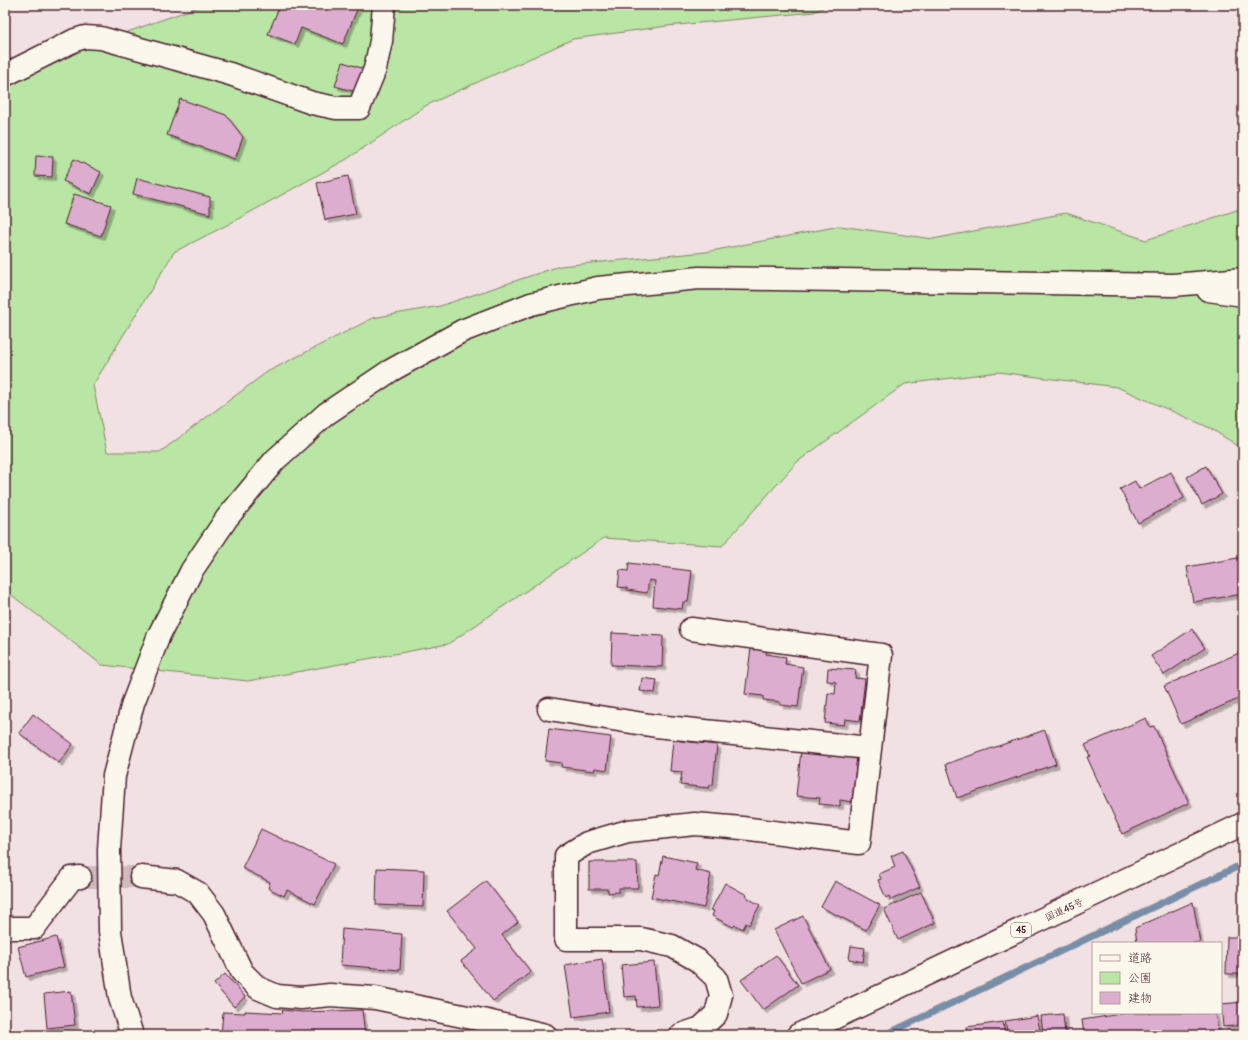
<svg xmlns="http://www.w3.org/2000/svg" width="1248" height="1040" viewBox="0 0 1248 1040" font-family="Pangolin,'Klee One',sans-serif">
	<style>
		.green { fill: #b9e6a4; stroke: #828268 }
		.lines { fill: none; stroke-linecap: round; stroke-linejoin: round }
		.stream { stroke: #788ea6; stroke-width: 7 }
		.building { fill: #dcadcf; stroke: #4a1f2b; filter: url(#shadow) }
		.minor-tunnel { stroke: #d0babe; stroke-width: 22; stroke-dasharray: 22 11; stroke-linecap: butt }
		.minor-casing { stroke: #4a1f2b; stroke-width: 25 }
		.highway-casing { stroke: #4a1f2b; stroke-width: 25 }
		.minor { stroke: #fbf7ec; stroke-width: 22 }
		.highway { stroke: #fbf7ec; stroke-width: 22 }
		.labels { text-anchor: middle; stroke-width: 4; stroke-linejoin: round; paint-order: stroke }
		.shield { fill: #fbf7ec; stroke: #7f6065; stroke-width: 1 }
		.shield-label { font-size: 9px; font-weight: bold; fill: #4a1f2b }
		.street-label { font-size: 10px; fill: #4a1f2b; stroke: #fbf7ec }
	</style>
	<defs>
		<filter id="shadow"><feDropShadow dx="3.5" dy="3.5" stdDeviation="0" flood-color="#0004"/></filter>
	</defs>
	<rect width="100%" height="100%" fill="#f2e1e3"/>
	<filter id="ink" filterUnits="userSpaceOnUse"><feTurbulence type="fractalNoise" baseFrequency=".025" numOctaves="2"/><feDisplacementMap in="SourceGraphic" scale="8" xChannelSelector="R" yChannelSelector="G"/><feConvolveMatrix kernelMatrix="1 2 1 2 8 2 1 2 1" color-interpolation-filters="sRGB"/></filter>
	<g filter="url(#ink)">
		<polygon class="green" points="204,5 829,5 814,12 667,26 573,39 427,105 347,159 227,225 174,252 93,385 107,452 160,452 267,372 373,318 440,306 560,266 706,252 840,226 933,239 1066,213 1146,240 1243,208 1243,449 1210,428 1117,387 998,372 905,384 797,462 722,546 604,538 448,644 248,681 102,665 5,590 5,75"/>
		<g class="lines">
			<polyline class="stream" points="885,1035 1243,864"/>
		</g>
		<g class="building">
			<polygon points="280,5 353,5 358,7 343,44 301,28 295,44 268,34"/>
			<polygon points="343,62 364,69 356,92 335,86"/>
			<polygon points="180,99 226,115 243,137 235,159 167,135"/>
			<polygon points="36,156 53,157 52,177 35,176"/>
			<polygon points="74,159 101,172 91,194 63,181"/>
			<polygon points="348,176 356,214 325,220 317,183"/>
			<polygon points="137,178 210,197 210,214 133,194"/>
			<polygon points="74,194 111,205 101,236 64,224"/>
			<polygon points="1206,466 1222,494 1202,505 1187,477"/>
			<polygon points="1171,472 1184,498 1138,523 1120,489 1135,481 1139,489"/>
			<polygon points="1243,557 1243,594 1193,602 1187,567"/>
			<polygon points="629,563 692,571 688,602 683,602 682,609 653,606 655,581 649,580 647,593 627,590 627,588 618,587 620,570 628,571"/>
			<polygon points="1192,629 1205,648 1164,675 1151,656"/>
			<polygon points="612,633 663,636 662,667 611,665"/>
			<polygon points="751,648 767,650 766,654 786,657 785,664 803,667 798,707 780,705 780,702 763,700 763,696 745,694"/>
			<polygon points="1239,653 1243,662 1243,697 1181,724 1164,686"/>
			<polygon points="828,668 856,670 855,678 865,679 860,721 845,719 844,725 825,723 828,693 835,694 836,682 827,681"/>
			<polygon points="642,678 657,680 655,693 640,691"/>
			<polygon points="33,714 73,744 59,763 19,733"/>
			<polygon points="1146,718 1150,727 1154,726 1189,803 1122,834 1087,757 1090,756 1085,745"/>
			<polygon points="549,729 611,737 607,770 595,768 594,771 561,767 562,763 545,761"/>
			<polygon points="1045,730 1056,764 957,798 946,764"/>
			<polygon points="673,740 717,745 713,785 710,785 709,788 680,785 682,772 670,771"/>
			<polygon points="801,751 857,758 852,802 840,800 840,806 819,804 820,798 796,796"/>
			<polygon points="261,829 334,864 315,904 287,890 284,896 268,888 270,882 242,868"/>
			<polygon points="903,851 920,887 891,900 889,896 886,898 878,880 881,879 879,874 895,867 891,856"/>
			<polygon points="663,856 697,863 695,870 711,874 704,908 651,897 656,874 659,875"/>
			<polygon points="589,862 637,862 638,888 619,888 619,892 608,893 608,889 589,889"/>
			<polygon points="377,868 424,870 423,907 376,905"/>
			<polygon points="486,881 518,922 502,935 531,972 493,1001 461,961 477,949 447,911"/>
			<polygon points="835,881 880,905 866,930 821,907"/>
			<polygon points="725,883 747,895 746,897 760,905 749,925 746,923 743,929 735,925 733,927 712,916 714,911 711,910"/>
			<polygon points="921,892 935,923 898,940 884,909"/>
			<polygon points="1193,902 1200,943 1137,943 1135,928"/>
			<polygon points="803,916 830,969 801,983 774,930"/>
			<polygon points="342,929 402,934 400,970 340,965"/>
			<polygon points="56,937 64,967 26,977 18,947"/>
			<polygon points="1227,937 1243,937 1243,974 1226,974"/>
			<polygon points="851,946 865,948 863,962 849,959"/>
			<polygon points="776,955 798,985 763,1010 741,980"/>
			<polygon points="602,959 609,1012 573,1017 565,965"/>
			<polygon points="654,962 658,1005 637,1007 636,996 624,997 621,965"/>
			<polygon points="225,974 245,997 234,1007 214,984"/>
			<polygon points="71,991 75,1025 47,1028 44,994"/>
			<polygon points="1243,1002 1243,1025 1223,1027 1221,1004"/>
			<polygon points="282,1010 302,1012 362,1010 365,1035 221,1035 223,1012 245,1013 245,1011 283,1013"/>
			<polygon points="1127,1013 1215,1013 1219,1034 1084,1035 1082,1020"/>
			<polygon points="1063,1014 1065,1034 1043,1035 1041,1016"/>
			<polygon points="1037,1016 1041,1035 1008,1035 1005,1021"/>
			<polygon points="1003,1022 1005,1035 968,1035 967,1027"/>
		</g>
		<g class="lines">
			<polyline class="minor-tunnel" points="80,877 141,877"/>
			<g class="minor-casing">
				<g id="minor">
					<polyline points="5,75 75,40 85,37 101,38 230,74 312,103 336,108 359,108 375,69 381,41 384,5"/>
					<polyline points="549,709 656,726 869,748"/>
					<polyline points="141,877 177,881 198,893 214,914 242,972 258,988 277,996 301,998 330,995 375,998 487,1021 545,1035"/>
					<polyline points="5,928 34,928 72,878 80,877"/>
					<polyline points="681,1035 701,1028 716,1014 721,995 716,978 697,960 672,946 641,939 566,939 566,856 587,843 628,831 695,824 742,828 859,843 881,655 691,629"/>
				</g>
			</g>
			<g class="highway-casing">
				<g id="highway">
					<polyline points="1208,290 1243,295"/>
					<polyline points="132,1035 120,998 110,931 109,849 114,776 133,703 159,635 192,570 227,518 275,460 326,414 390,371 462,331 531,304 598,288 699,278 1173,285 1243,279"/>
					<polyline points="798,1035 1243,824"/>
				</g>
			</g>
			<use href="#minor" class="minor"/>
			<use href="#highway" class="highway"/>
		</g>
	</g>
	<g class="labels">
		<rect class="shield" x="1011" y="923" width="20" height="14" rx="3"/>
		<g class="shield-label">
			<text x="1021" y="933">45</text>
		</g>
		<g class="street-label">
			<text transform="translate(1064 909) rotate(-25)" y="4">国道45号</text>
		</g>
	</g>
	<rect width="1248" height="1040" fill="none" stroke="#fbf7ec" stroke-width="20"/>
	<rect x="10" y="10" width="1228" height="1020" fill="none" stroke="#4a1f2b" stroke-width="1.5" filter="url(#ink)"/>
	<rect x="1092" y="942" width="130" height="72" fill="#fbf7ec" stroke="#b4a19f"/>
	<rect x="1100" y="955" width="20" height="6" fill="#fbf7ec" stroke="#b4a19f"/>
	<text x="1128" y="962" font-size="12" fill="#4a1f2b">道路</text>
	<rect x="1100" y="972" width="20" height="12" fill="#b9e6a4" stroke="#b4a19f"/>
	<text x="1128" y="982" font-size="12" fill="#4a1f2b">公園</text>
	<rect x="1100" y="992" width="20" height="12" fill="#dcadcf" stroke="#b4a19f"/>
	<text x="1128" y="1002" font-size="12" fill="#4a1f2b">建物</text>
</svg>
